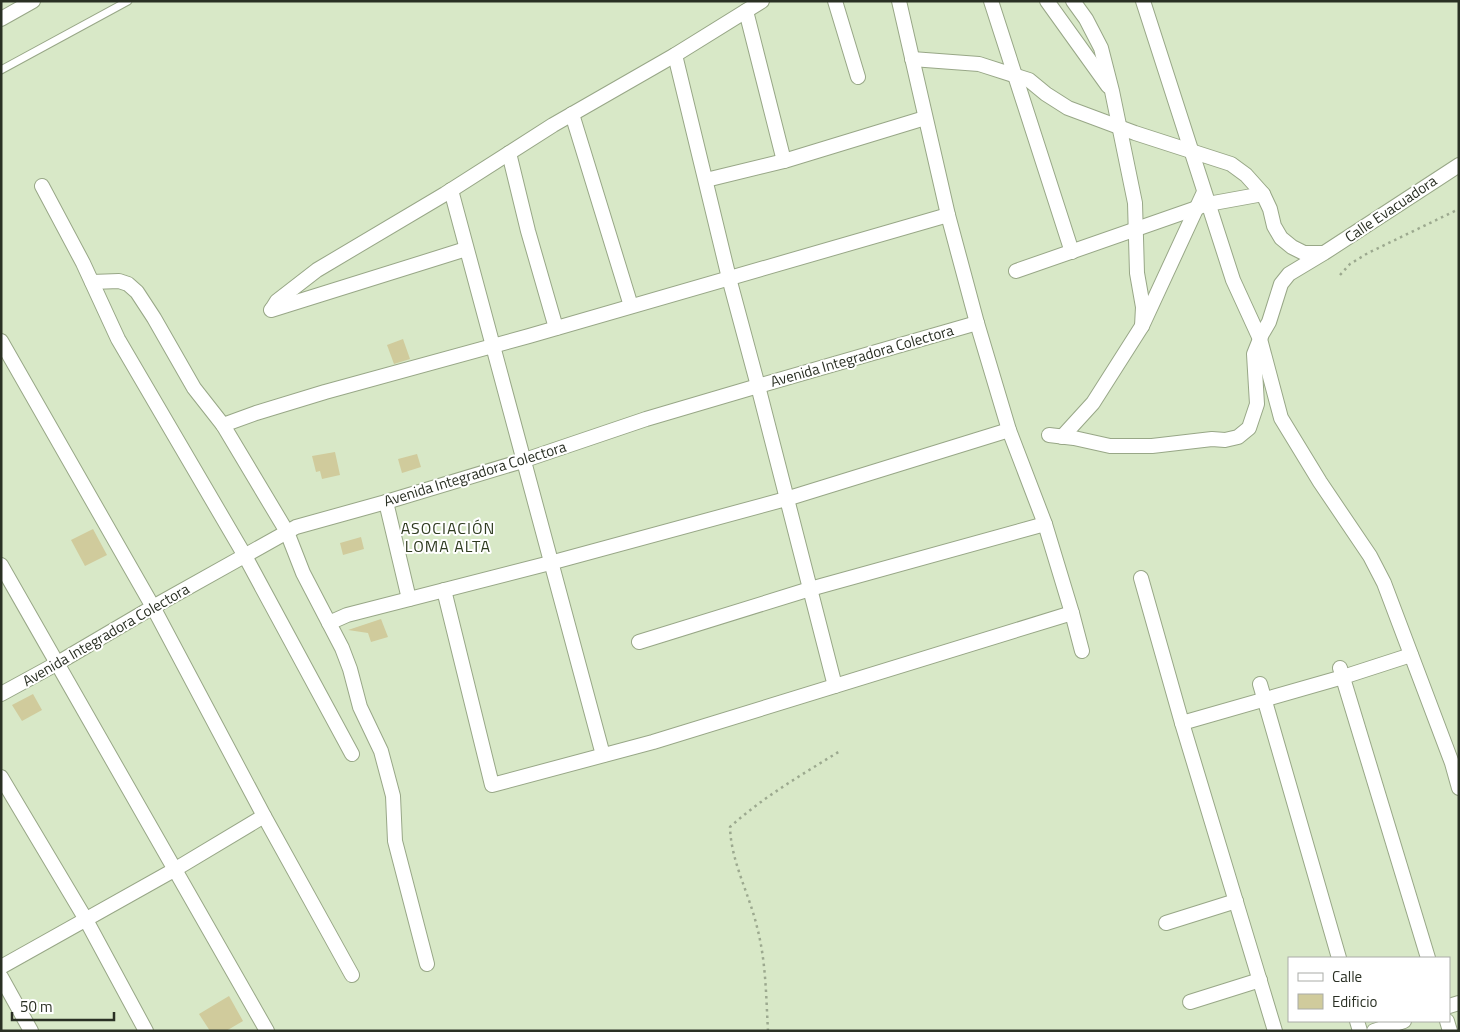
<svg xmlns="http://www.w3.org/2000/svg" width="1460" height="1032" viewBox="0 0 1460 1032" font-family="'Titillium Web',sans-serif">
	<style>
		.building { fill: #d0cb9c }
		.lines { fill: none; stroke-linecap: round; stroke-linejoin: round }
		.lane-casing { stroke: #98a787; stroke-width: 9 }
		.street-casing { stroke: #98a787; stroke-width: 16 }
		.path { stroke: #9ca98f; stroke-width: 2.5; stroke-dasharray: 2.5 4; stroke-linecap: butt }
		.lane { stroke: #fff; stroke-width: 7 }
		.street { stroke: #fff; stroke-width: 14 }
		.labels { text-anchor: middle; stroke-width: 4; stroke-linejoin: round; paint-order: stroke }
		.street-label { font-size: 15px; fill: #2a3024; stroke: #fff }
		.neighbourhood-label { font-size: 16px; letter-spacing: 1px; fill: #2f3b20; stroke: #fff }
	</style>
	<rect width="100%" height="100%" fill="#d8e8c7"/>
	<g class="building">
		<polygon points="403,339 410,359 394,364 387,345"/>
		<polygon points="335,452 340,475 322,479 320,471 316,472 312,456"/>
		<polygon points="417,454 421,467 402,473 398,459"/>
		<polygon points="93,529 107,555 85,566 71,540"/>
		<polygon points="361,537 364,549 343,555 340,543"/>
		<polygon points="381,619 388,637 371,642 368,633 348,630"/>
		<polygon points="33,694 42,710 22,721 12,705"/>
		<polygon points="229,996 243,1021 226,1031 210,1031 199,1014"/>
	</g>
	<g class="lines">
		<g class="lane-casing">
			<polyline id="lane" points="1,70 128,1"/>
		</g>
		<g class="street-casing">
			<g id="street">
				<polyline points="835,1 858,77"/>
				<polyline points="899,1 948,215 977,323 1009,430 1045,524 1072,613 1082,651"/>
				<polyline points="991,1 1072,252"/>
				<polyline points="1047,1 1108,86"/>
				<polyline points="1073,1 1086,19 1101,48 1112,91 1135,203 1137,273 1143,307 1142,326"/>
				<polyline points="1143,1 1233,280 1260,339 1281,418 1320,482 1370,556 1384,583 1452,763 1459,788"/>
				<polyline points="746,11 784,161"/>
				<polyline points="1,19 33,1"/>
				<polyline points="675,55 729,278 758,386 835,686"/>
				<polyline points="912,59 979,64 1029,80 1046,94 1068,108 1135,133 1231,164 1246,175 1263,194 1270,209 1274,226 1281,238 1292,247 1304,253 1323,253"/>
				<polyline points="572,114 631,306"/>
				<polyline points="509,153 528,231 556,328"/>
				<polyline points="706,180 784,161 925,118"/>
				<polyline points="42,186 83,263 118,339 245,556 352,754"/>
				<polyline points="451,190 603,755"/>
				<polyline points="1016,271 1208,204 1263,194"/>
				<polyline points="92,282 119,281 128,284 137,292 154,318 194,388 223,425 287,532 303,573 329,623 347,615 550,563 786,499 1009,430"/>
				<polyline points="272,309 277,301 317,270 445,194 553,125 675,55 762,1"/>
				<polyline points="271,310 466,249"/>
				<polyline points="1,341 153,607 264,816 352,975"/>
				<polyline points="223,425 256,413 325,392 529,336 948,215"/>
				<polyline points="1049,435 1074,438 1110,446 1152,446 1212,439 1225,440 1238,437 1249,428 1257,404 1254,354 1262,334 1269,322 1281,284 1289,274 1324,253 1459,165"/>
				<polyline points="1062,437 1093,403 1142,326 1204,192"/>
				<polyline points="386,502 409,599"/>
				<polyline points="1,565 267,1031"/>
				<polyline points="1141,578 1182,723 1275,1031"/>
				<polyline points="444,590 492,785 653,742 1072,613"/>
				<polyline points="329,623 342,648 350,669 360,707 381,751 393,796 395,841 427,964"/>
				<polyline points="639,642 810,589 1045,524"/>
				<polyline points="1340,668 1428,958"/>
				<polyline points="1260,684 1339,958"/>
				<polyline points="1,694 56,664 153,607 296,527 386,502 519,462 646,419 758,386 977,323"/>
				<polyline points="1182,723 1343,677 1411,655"/>
				<polyline points="1,777 85,918 146,1031"/>
				<polyline points="1166,923 1236,901"/>
				<polyline points="1,967 174,870 264,816"/>
				<polyline points="1,977 31,1031"/>
				<polyline points="1190,1002 1260,980"/>
				<polyline points="1449,1006 1459,1003"/>
				<polyline points="1357,1021 1360,1031"/>
				<polyline points="1447,1021 1450,1031"/>
				<polyline points="1374,1031 1404,1021"/>
			</g>
		</g>
		<g class="path">
			<polyline points="1340,275 1350,264 1368,253 1459,209"/>
			<path d="M768 1031C766 996 766 961 757 927 749 893 731 862 730 827 763 797 803 774 840 751"/>
		</g>
		<use href="#lane" class="lane"/>
		<use href="#street" class="street"/>
	</g>
	<g class="labels">
		<g class="street-label">
			<text transform="translate(1391 209) rotate(-34)" y="5">Calle Evacuadora</text>
			<text transform="translate(862 356) rotate(-16)" y="5">Avenida Integradora Colectora</text>
			<text transform="translate(475 474) rotate(-17)" y="5">Avenida Integradora Colectora</text>
			<text transform="translate(106 635) rotate(-30)" y="5">Avenida Integradora Colectora</text>
		</g>
		<g class="neighbourhood-label">
			<text x="448" y="534">ASOCIACIÓN<tspan x="448" dy="18">LOMA ALTA</tspan></text>
		</g>
	</g>
	<rect width="1460" height="1032" fill="none" stroke="#2a3024" stroke-width="5"/>
	<rect x="1288" y="957" width="162" height="65" fill="#ffffff" stroke="#aaaca7"/>
	<rect x="1298" y="973" width="25" height="8" fill="#ffffff" stroke="#aaaca7"/>
	<text x="1332" y="982" font-size="15" fill="#2a3024">Calle</text>
	<rect x="1298" y="994" width="25" height="15" fill="#d0cb9c" stroke="#aaaca7"/>
	<text x="1332" y="1007" font-size="15" fill="#2a3024">Edificio</text>
	<path d="M12 1012v8h102v-8" fill="none" stroke="#2a3024" stroke-width="2.5"/>
	<text x="20" y="1012" font-size="15" fill="#2a3024" stroke="#ffffff" stroke-width="4" paint-order="stroke">50 m</text>
</svg>
